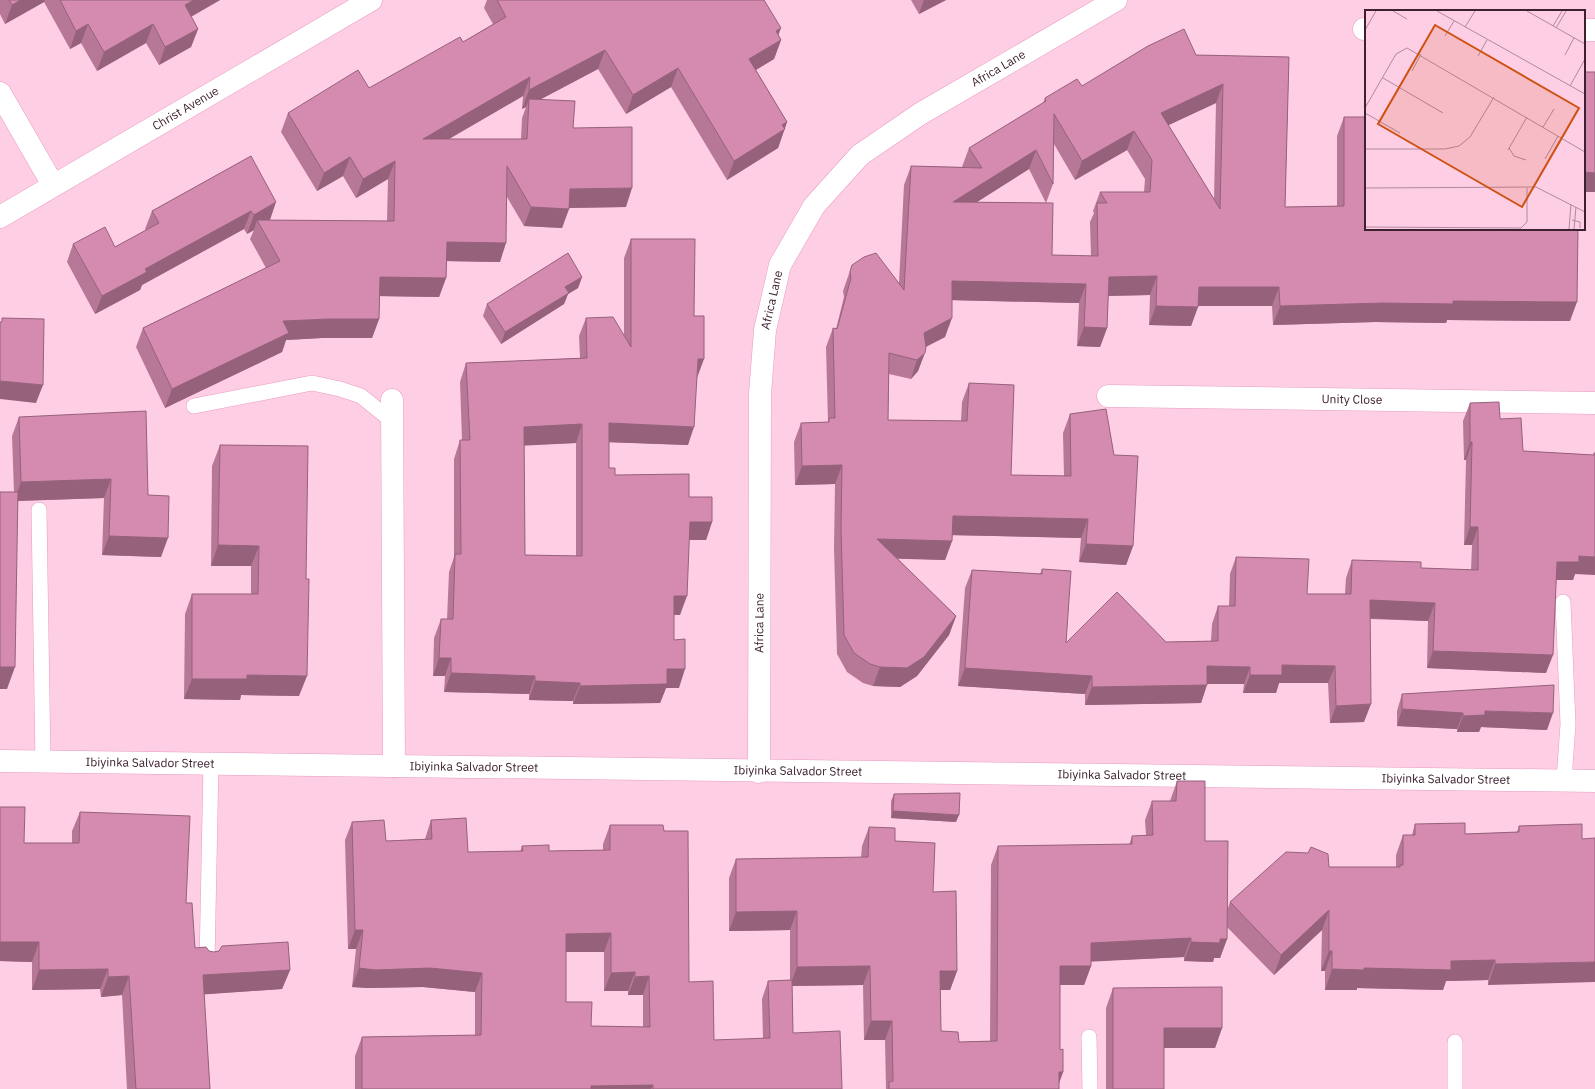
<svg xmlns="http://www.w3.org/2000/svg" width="1595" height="1089" viewBox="0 0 1595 1089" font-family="'IBM Plex Sans',sans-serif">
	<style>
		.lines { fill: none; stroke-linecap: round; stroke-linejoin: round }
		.lane-casing { stroke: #e89cc1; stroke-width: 16 }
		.street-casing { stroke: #e89cc1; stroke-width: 23 }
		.lane { stroke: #fff; stroke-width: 15 }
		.street { stroke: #fff; stroke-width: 22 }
		.wall { fill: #b77897; fill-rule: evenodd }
		.shaded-wall { fill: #95617b }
		.building { fill: #d58bb0; stroke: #95617b; fill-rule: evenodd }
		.labels { text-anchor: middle; stroke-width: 4; stroke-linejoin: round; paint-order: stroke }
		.street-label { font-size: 12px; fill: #3e2130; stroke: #fecee4 }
		.inset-road { fill: none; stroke: #b1899c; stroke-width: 1 }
		.view { fill: #ce5111; fill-opacity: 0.15; stroke: #ce5111; stroke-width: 2 }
		.inset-edge { fill: none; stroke: #3e2130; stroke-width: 2 }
	</style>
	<rect width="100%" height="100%" fill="#fecee4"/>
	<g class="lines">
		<g class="lane-casing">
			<g id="lane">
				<polyline points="194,406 312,383 340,389 361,396 392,421"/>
				<polyline points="39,510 43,762"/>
				<polyline points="1563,602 1568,724 1564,780"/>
				<polyline points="207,963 211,764"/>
				<polyline points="1089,1037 1090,1089"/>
				<polyline points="1455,1042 1455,1089"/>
			</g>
		</g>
		<g class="street-casing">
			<g id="street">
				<polyline points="1364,29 1366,29"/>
				<polyline points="1584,30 1595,30"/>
				<polyline points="0,93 53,185"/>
				<path id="s1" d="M0 217 371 0"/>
				<path id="s2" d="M1108 396 1595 403"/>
				<polyline points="392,400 394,766"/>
				<path id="s3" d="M0 761 1595 781"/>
				<path id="s4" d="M759 772 760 394 765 330 780 265 814 206 860 155 920 114 1116 0"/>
			</g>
		</g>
		<use href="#lane" class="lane"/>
		<use href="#street" class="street"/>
	</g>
	<g class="wall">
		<polygon points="0,0 220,0 191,17 198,29 191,47 159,65 146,43 97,71 81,43 70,49 44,2 5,24 0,14"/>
		<path d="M487 0H764L778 35 781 40 774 59 756 70 787 122 778 148 727 180 671 87 626 114 598 69 541 99 573 128 626 207 569 208 562 228 524 226 507 197 500 262 447 261 446 278 439 297 380 296 379 319 372 338H322L286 340 282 352 165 408 136 347 143 328 266 268 250 239 254 230 247 234 244 229 142 285 140 290 95 314 67 262 73 244 115 247 146 230 145 229 152 211 251 156 270 220H269L387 221 388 179 356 198 343 176 317 191 281 132 288 113 369 88 463 42 493 24 484 8ZM523 96 522 109 526 107 522 118 521 139H449Z"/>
		<polygon points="911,0 946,0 919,14"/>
		<path d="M1196 55 1289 57 1285 207 1337 206V136L1344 117 1366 229 1570 321 1447 320 1446 323 1375 322 1273 325 1272 306H1198L1191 326 1149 325 1150 295 1108 296 1107 328 1100 347 1077 346 1079 303 952 300 945 337 926 347 918 371 911 379 889 374 888 420 961 421 962 402 969 383 1011 475 1064 476 1063 433 1070 414 1114 455 1133 546 1126 565 1079 562 1081 538 952 535V541L945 560 897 558 956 616 949 635 917 676 900 687 873 686 863 683 847 672 837 654 834 548 835 484 795 485 794 442 801 423 828 422 826 347 833 328 836 329 844 297 843 291 852 265 899 283 904 185 911 166 962 167 969 148 1043 103 1045 98 1082 86ZM1216 103 1214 199 1168 125ZM1054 144 1075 180 1127 150 1145 179 1144 192H1100L1093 211 1094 213 1090 222 1091 256 1052 255 1046 203 1053 184ZM1029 169 1046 203 977 202Z"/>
		<path d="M631 239 694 316 697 377 688 445 609 442V468L615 475 689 497 712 522 706 540H689L680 615H674V640L679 688H666L660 703 573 704V701L529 700V694L444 692 445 676H433L434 638 441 619H447L449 572 454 557V459L460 440H462L460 382 466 363 580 358 579 336 586 318 624 336V258ZM576 443V556L525 555 524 445Z"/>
		<polygon points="582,277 578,288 568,294 564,304 501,344 483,316 487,304"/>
		<polygon points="1470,403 1500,419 1523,451 1594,455 1594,453 1575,574 1573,580 1556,580 1546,673 1427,668 1428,621 1370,619 1364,722 1330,723 1328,683 1279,683 1276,693 1243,693 1244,684 1207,684 1201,703 1085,705 1085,694 958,686 965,588 972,570 1040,574 1042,569 1066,643 1166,642 1211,641 1212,624 1218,606 1229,606 1230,574 1236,557 1307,594 1345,594 1346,578 1352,560 1421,568 1471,570 1472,545 1464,545 1466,460 1464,460 1463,421"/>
		<polygon points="19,417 148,495 161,557 102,555 104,498 18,501 7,689 14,492 12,436"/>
		<polygon points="220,445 308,446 299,696 241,695 240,700 184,699 185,614 192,594 251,594 251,566 211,566 212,466"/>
		<polygon points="1402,694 1547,730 1481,727 1479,732 1457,732 1457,729 1397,726 1397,711"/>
		<path d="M1177 781 1205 841 1228 908 1230 902 1329 867H1396V855L1403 835H1412L1415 824 1465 834 1517 832 1519 826 1582 824 1488 985V980L1446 981 1443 990 1357 988V990H1325V971H1321L1322 930 1274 975 1227 927V939L1220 958H1214L1213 962 1184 961V957L1091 961V966L1084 985H1060V1050L1063 1072 1059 1083V1089H886L885 1040H864L863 985 792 986 793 1033 842 1089H355V1056L362 1037 475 1035V992L423 987 368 988 352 987 356 949H348L345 840 352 822 386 841 425 839 431 820 468 852H520L522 846 549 851 603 850V844L610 825 664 831 689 982 714 1040 763 1039 762 999 768 981 790 980V930L729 931V878L736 859 861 858 862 846 869 827 895 841 933 892 957 971 950 990H940L941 1031 959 1042 990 1041 991 865 998 846 1129 845 1132 836 1146 835 1145 820 1152 801H1170ZM566 952H604V991H628V995H643V1027L591 1026 566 1002Z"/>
		<polygon points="894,794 956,822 891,818 891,801"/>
		<polygon points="0,807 24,843 72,843 72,831 80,812 186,903 195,948 290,970 282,989 204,994 210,1089 127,1089 122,995 101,997 100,989 32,990 32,962 0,961"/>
		<polygon points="1113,988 1222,1028 1215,1048 1164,1048 1164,1089 1106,1089 1106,1008"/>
	</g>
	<g class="shaded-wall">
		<polygon points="21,0 45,0 44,2 5,24 12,5"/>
		<polygon points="194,0 220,0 178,24 185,5"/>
		<polygon points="924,0 946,0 919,14"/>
		<polygon points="88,24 81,43 70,49 76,31"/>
		<polygon points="153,24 146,43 97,71 104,52"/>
		<polygon points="781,28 775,44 781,40 774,59 742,78 749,59 776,31"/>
		<polygon points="198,29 191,47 159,65 165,47"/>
		<polygon points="605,50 598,69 528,106 529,99 526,107 522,109 529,90"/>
		<polygon points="678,68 671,87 626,114 633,95"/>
		<polygon points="530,77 523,96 416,158 423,139"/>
		<polygon points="1223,84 1216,103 1154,132 1161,113"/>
		<polygon points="787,122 778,148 727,180 734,161 782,125"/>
		<polygon points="1134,131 1127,150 1075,180 1082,161"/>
		<polygon points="1036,150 1029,169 947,221 953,202"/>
		<polygon points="350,157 343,176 317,191 324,173"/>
		<polygon points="395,161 388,179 356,198 363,179"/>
		<polygon points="1584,172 1595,173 1595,192 1584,192"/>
		<polygon points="632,188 626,207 563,208 570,189"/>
		<polygon points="276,202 270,220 260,226 257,220 254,230 247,234 254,215"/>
		<polygon points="531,207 569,209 562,228 524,226"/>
		<polygon points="251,211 244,229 142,285 140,290 95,314 102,296 145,269"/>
		<polygon points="447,242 506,243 500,262 440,261"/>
		<polygon points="1157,276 1150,295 1102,296 1109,277"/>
		<polygon points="380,277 446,278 439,297 373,296"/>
		<polygon points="582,277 578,288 568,294 564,304 501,344 505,332 565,287"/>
		<polygon points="952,281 1086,284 1079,303 945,300"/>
		<polygon points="1199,287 1279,287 1272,306 1192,306"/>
		<polygon points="1453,301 1577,302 1570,321 1447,320 1446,323 1375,322 1273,325 1280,306"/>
		<polygon points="1156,306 1198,307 1191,326 1149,325"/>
		<polygon points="952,318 945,337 917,351 924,333"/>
		<polygon points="329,319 379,319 372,338 322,338 286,340 282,352 165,408 172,389 283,321"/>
		<polygon points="1084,327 1107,328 1100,347 1077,346"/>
		<polygon points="925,353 918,371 911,379 917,360"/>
		<polygon points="698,359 704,359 697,378"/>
		<polygon points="0,381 43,385 36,403 0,399"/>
		<polygon points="609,423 694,427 688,445 602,442"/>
		<polygon points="582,424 576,443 517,446 524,427"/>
		<polygon points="1470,442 1472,442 1466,460 1464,460"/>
		<polygon points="842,465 835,484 795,485 802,466"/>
		<polygon points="111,479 104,498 14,501 21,482"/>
		<polygon points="953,516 1088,519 1081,538 946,535"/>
		<polygon points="690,522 712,522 706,540 683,540"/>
		<polygon points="1470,527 1478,527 1472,545 1464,545"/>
		<polygon points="109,536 168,538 161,557 102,555"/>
		<polygon points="877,539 952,541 945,560 870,558"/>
		<polygon points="1086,544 1133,546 1126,565 1079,562"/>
		<polygon points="218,545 259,546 251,566 211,566"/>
		<polygon points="1579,556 1595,557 1595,575 1575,574 1573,580 1551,580 1557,562"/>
		<polygon points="674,596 687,596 680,615 668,614"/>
		<polygon points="1370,600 1435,603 1428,621 1363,618"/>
		<polygon points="956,616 949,635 917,676 900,687 873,686 880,667"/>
		<polygon points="1433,651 1553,655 1546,673 1427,668"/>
		<polygon points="439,658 451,658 445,676 433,676"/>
		<polygon points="1282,665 1335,666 1328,683 1279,683 1276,693 1243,693 1250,675"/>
		<polygon points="1207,666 1250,667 1244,684 1201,684"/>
		<polygon points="0,667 15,667 7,689 0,689"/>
		<polygon points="965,668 1092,676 1085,694 958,686"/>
		<polygon points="667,669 685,669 679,688 666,688 660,703 573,704 580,686"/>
		<polygon points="451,673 535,676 529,694 444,692"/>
		<polygon points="247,675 307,676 299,696 241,695 240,700 184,699 192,679"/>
		<polygon points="535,681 580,683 573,701 529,700"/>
		<polygon points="1207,685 1201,703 1085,705 1092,687"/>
		<polygon points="1371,704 1364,722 1330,723 1336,706"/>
		<polygon points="1402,709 1463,713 1457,729 1397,726"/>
		<polygon points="1485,711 1553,713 1547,730 1481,727 1479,732 1457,732 1463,716"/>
		<polygon points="893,811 959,815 956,822 891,818"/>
		<polygon points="1329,910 1322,930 1274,975 1281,955"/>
		<polygon points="797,911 790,930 729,931 736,912"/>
		<polygon points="355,930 363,930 356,949 348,949"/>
		<polygon points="611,933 604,952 559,952 566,934"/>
		<polygon points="1191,938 1184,957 1084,962 1091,943"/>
		<polygon points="1220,939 1227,939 1220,958 1214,958 1213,962 1184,961 1191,942"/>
		<polygon points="0,942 39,942 32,962 0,961"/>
		<polygon points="1329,951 1332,951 1325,971 1321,971"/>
		<polygon points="1495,960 1488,980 1446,981 1443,990 1357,988 1357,990 1325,990 1332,969 1364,968 1451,961"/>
		<polygon points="1595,962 1595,982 1488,985 1495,964"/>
		<polygon points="870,966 863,985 790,986 797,967"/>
		<polygon points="1060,966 1091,966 1084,985 1053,985"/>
		<polygon points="359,968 430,968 482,973 475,992 423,987 368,988 352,987"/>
		<polygon points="108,969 100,989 32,990 39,970"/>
		<polygon points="290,970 282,989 196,995 203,975"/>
		<polygon points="940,971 957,971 950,990 933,990"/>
		<polygon points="635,972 628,991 604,991 611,973"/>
		<polygon points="129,976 122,995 101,997 108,977"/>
		<polygon points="649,976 643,995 628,995 635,977"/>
		<polygon points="871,1021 892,1021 885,1040 864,1040"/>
		<polygon points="1164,1028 1222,1028 1215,1048 1157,1048"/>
		<polygon points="1059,1072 1063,1072 1057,1089"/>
		<polygon points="653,1085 651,1089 589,1089 591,1086"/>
	</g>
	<g class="building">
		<polygon points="9,0 21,0 12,5"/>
		<polygon points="60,0 194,0 185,5 198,29 165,47 153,24 104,52 88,24 76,31"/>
		<polygon points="497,0 764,0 781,28 776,31 781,40 749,59 787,122 782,125 785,129 734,161 678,68 633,95 605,50 529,90 530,77 423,139 527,139 529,99 575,101 573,128 632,127 632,188 570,189 569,209 531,207 507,166 506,243 447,242 446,278 380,277 379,319 329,319 283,321 289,333 172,389 143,328 280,261 257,220 394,221 395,161 363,179 350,157 324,173 288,113 358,70 369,88 460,37 463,42 506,17"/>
		<path d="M1184 29 1196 55 1289 57 1285 207 1344 206V117H1366V229H1578L1577 302 1453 301V304L1382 303 1280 306 1279 287H1199L1198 307 1156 306 1157 276 1109 277 1107 328 1084 327 1086 284 952 281V318L924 333 926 347 925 353 917 360 889 353 888 420 967 421 969 383 1014 385 1011 475 1071 476 1070 414 1106 409 1114 455 1138 456 1133 546 1086 544 1088 519 953 516 952 541 877 539 956 616 924 657 907 668 880 667 870 664 854 653 844 635 841 529 842 465 802 466 801 423 829 422V418H835L833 328 837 329 851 278 850 272 852 265 864 257 876 253 904 290 911 166 982 168 969 148 1046 101 1045 98 1077 79 1082 86 1148 46ZM1223 84 1220 209 1161 113ZM1054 114 1082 161 1134 131 1152 160 1150 192H1100L1107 203H1097L1098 256 1052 255 1053 203 953 202 1036 150 1053 184Z"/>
		<polygon points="1584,72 1595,72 1595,173 1584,172"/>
		<polygon points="251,156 276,202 254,215 251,211 145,269 147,272 102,296 73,244 105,227 115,247 159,223 152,211"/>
		<path d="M631 239H695L694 316H704V359H698L694 427 609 423V468H615V475L689 474V497H712V522H690L687 596H674V640L685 639V669H667V684L580 686V683L535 681V676L451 673V658H439L441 619H453L455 554H461L460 440H470L466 363 587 358 586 318 613 317 631 347ZM582 424V556L525 555 524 427Z"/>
		<polygon points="568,253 582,277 565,287 569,293 505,332 487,304"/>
		<polygon points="2,318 44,319 43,385 0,381 0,322 2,322"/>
		<polygon points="1499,402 1500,419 1521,418 1523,451 1594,455 1594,453 1595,453 1595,557 1579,556 1579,562 1557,562 1553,655 1433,651 1435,603 1370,600 1371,704 1336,706 1335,666 1282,665 1282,675 1250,675 1250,667 1207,666 1207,685 1092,687 1092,676 965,668 972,570 1042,574 1042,569 1071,571 1066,643 1117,592 1166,642 1218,641 1218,606 1235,606 1236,557 1309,559 1307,594 1351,594 1352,560 1421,562 1421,568 1478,570 1478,527 1470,527 1472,442 1470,442 1470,403"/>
		<polygon points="146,411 148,495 169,496 168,538 109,536 111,479 21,482 19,417"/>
		<polygon points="220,445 308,446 306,579 309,579 307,676 247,675 247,679 192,679 192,594 258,594 259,546 218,545"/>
		<polygon points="0,492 18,492 15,667 0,667"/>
		<polygon points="1554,685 1553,713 1485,711 1485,715 1463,716 1463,713 1402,709 1402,694"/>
		<polygon points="1177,781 1205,781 1205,841 1228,841 1227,939 1220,939 1220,943 1191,942 1191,938 1091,943 1091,966 1060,966 1060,1050 1063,1049 1063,1072 1059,1072 1059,1089 889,1089 889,1082 893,1081 892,1021 871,1021 870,966 797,967 797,911 736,912 736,859 868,857 869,827 895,828 895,841 935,843 933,892 956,891 957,971 940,971 941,1031 958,1032 959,1042 997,1041 998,846 1132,844 1132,836 1153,835 1152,801 1176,801"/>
		<polygon points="960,793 959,815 893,811 894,794"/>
		<polygon points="0,807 25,807 24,843 79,843 80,812 190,816 186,903 192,903 195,948 206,947 209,951 214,952 219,951 222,946 288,942 290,970 203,975 210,1089 136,1089 129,976 108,977 108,969 39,970 39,942 0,942"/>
		<path d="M466 818 468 852 523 851 522 846 549 845V851L610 850V825H663L664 831H688L689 982 713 981 714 1040 770 1038 768 981 792 980 793 1033 840 1031 842 1089H653V1085L591 1086V1089H362V1037L481 1035 482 973 430 968 375 970 359 968 363 930H355L352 822 384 820 386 841 432 839 431 820ZM611 933V973L635 972V977L649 976 650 1027 591 1026 592 1002H566V934Z"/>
		<polygon points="1465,823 1465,834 1519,832 1519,826 1582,824 1582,839 1595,838 1595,962 1495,964 1495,960 1451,961 1451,970 1364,968 1364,970 1332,969 1332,951 1329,951 1329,910 1281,955 1230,902 1286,852 1308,853 1311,847 1328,854 1329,867 1400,867 1400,865 1403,865 1403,835 1415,835 1415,824"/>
		<polygon points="1222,987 1222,1028 1164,1028 1164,1089 1113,1089 1113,988"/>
	</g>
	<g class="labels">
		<g class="street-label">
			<text dy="4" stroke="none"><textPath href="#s4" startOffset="809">Africa Lane</textPath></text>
			<text dy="4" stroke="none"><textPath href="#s1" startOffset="215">Christ Avenue</textPath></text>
			<text dy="4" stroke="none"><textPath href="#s4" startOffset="473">Africa Lane</textPath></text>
			<text dy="4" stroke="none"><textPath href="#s2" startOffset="244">Unity Close</textPath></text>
			<text dy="4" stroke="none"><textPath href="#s4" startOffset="149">Africa Lane</textPath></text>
			<text dy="4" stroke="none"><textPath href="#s3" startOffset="150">Ibiyinka Salvador Street</textPath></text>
			<text dy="4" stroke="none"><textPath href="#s3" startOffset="474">Ibiyinka Salvador Street</textPath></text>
			<text dy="4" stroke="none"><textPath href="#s3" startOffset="798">Ibiyinka Salvador Street</textPath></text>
			<text dy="4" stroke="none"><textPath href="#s3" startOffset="1122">Ibiyinka Salvador Street</textPath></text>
			<text dy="4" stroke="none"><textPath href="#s3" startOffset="1446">Ibiyinka Salvador Street</textPath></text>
		</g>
	</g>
	<g transform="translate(1365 10)">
		<rect width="220" height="220" fill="#fecee4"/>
		<path class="inset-road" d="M28 1 42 9M72 1 220 84M162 1 220 34M188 16 197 1M100 17 110 1M191 18 201 1M0 20 11 1M80 26 89 11M200 45 209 28M113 46 122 30M47 61 56 44M18 68 78 103M205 76 220 49M0 98 31 44 42 38 220 142M0 103 35 123M178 117 189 99M144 138 149 146 161 150M0 139H80L94 136 105 127 129 87M143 140 162 107M180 149 193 126M0 178 171 177 220 202M207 210 215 212V218M0 217 156 218 162 212V178M204 219 206 194M209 219 211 197"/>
		<path class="view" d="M70 15 214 98 157 197 13 114Z"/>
		<rect width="220" height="220" class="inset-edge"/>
	</g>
</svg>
